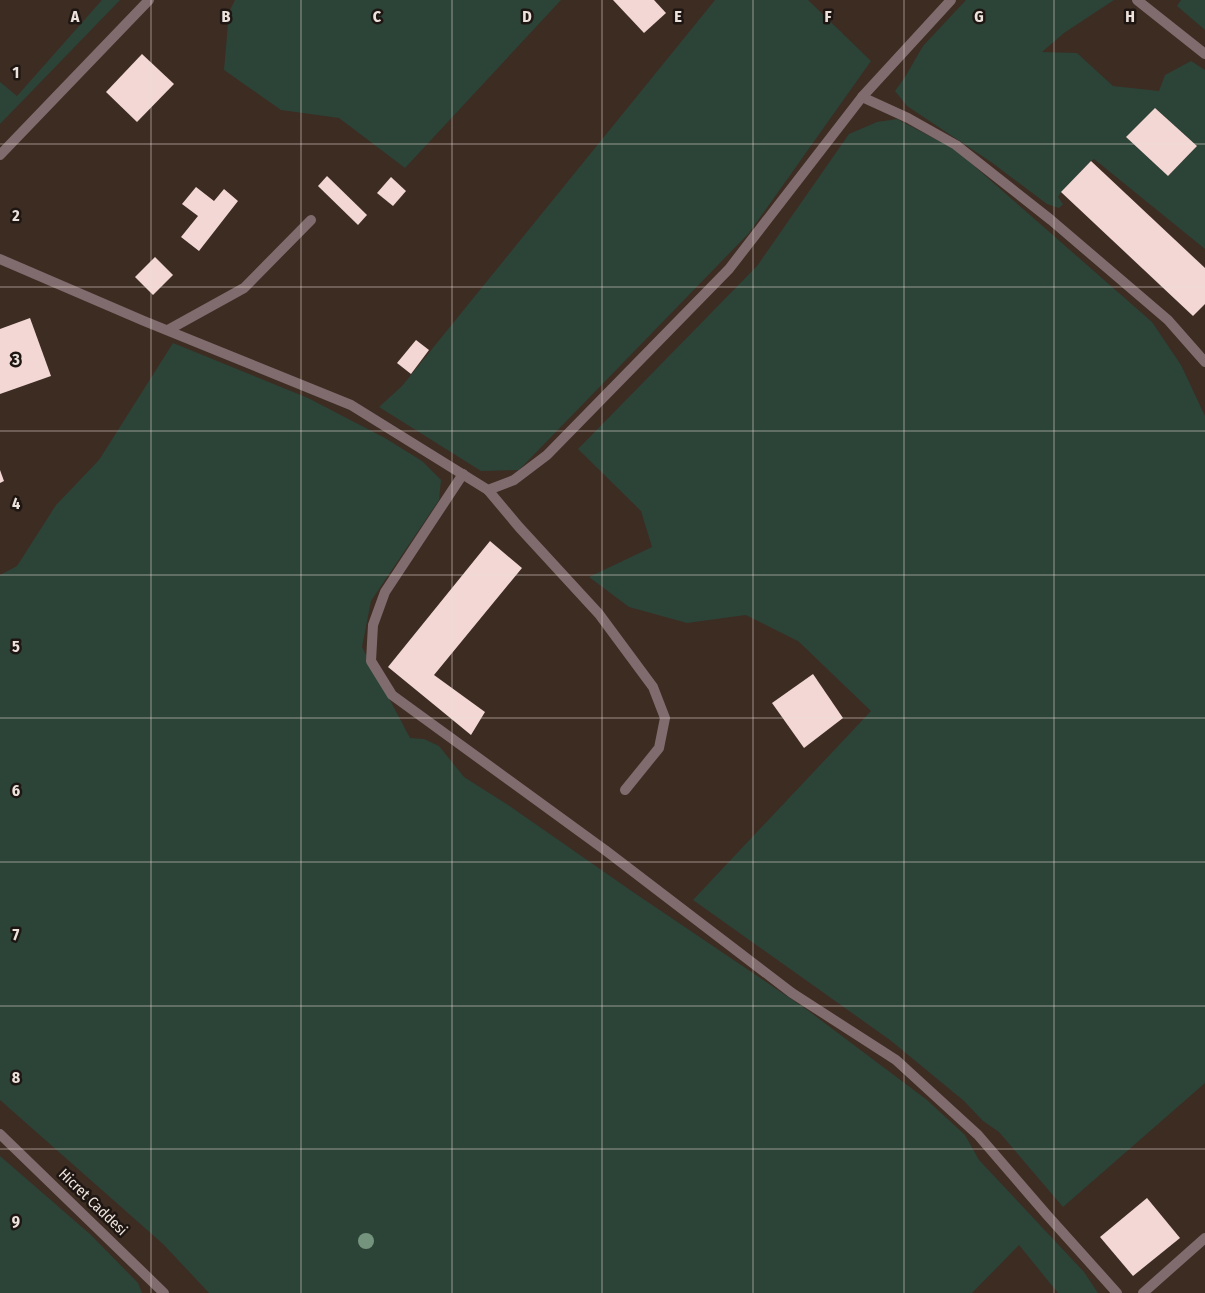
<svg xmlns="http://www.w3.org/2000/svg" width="1205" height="1293" viewBox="0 0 1205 1293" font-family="'Fira Sans Condensed',sans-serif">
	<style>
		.green { fill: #2c4338; fill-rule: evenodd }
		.building { fill: #f2d7d5 }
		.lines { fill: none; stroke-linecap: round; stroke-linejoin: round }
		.lane { stroke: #806c6e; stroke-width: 10 }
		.street { stroke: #806c6e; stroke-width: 10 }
		.tree { fill: #75947e }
		.grid { fill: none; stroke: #eee2dc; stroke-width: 1; stroke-opacity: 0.55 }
		.labels { text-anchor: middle; stroke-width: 5; stroke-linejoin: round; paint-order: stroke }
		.street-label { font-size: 15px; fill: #eee2dc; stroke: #1e1612 }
		.grid-label { font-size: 16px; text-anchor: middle; font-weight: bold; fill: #eee2dc; stroke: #1e1612; stroke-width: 5; stroke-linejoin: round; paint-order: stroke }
	</style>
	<rect width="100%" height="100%" fill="#3d2c22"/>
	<g class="green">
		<polygon points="102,0 120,0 0,124 0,82 17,96"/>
		<polygon points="235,0 561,0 405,168 339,118 281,110 224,70 229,12"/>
		<polygon points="715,0 808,0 871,61 749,233 519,470 481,471 379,407 402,386"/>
		<path d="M966 0H1114L1064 33 1042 52 1077 53 1113 86 1159 91 1165 75 1191 61 1205 70V249L1094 159 1091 161 1061 192 1058 197 1063 204 1059 208 1047 204 991 162 907 106 895 91 905 77 923 46ZM1155 108 1197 146 1168 176 1126 137Z"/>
		<polygon points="1181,0 1205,0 1205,30 1177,6"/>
		<polygon points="897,119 956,150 1152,322 1181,365 1205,416 1205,1083 1063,1207 999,1132 983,1121 964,1101 890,1040 693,900 871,711 798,641 746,615 687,623 629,607 589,577 652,547 641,511 578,449 757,266 849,134 877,122"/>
		<polygon points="173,343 308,398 385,438 422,461 441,480 439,500 371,601 362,647 410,738 424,739 439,746 464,777 511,807 633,892 806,1009 927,1100 965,1135 979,1160 1084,1272 1098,1293 1058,1293 1019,1245 972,1293 209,1293 163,1244 0,1100 0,575 17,566 56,505 99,460"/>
		<polygon points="0,1156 91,1235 138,1283 142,1293 0,1293"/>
	</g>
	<g class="building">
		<polygon points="613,0 654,0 666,13 644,33"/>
		<polygon points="142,54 174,84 137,122 106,92"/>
		<polygon points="1155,108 1197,146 1168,176 1126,137"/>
		<polygon points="1091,161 1205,268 1205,304 1193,316 1061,192"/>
		<polygon points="327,176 367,215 358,225 318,186"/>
		<polygon points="391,177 406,191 393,206 377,193"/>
		<polygon points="196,187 214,201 224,189 238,201 199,251 181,237 198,216 182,204"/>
		<polygon points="155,257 173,275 153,295 135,277"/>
		<polygon points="30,318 51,376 0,394 0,329"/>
		<polygon points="416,340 429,350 411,374 397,363"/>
		<polygon points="0,470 4,481 0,483"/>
		<polygon points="490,541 522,568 434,675 485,712 471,735 388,667"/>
		<polygon points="813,674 843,718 804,748 772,703"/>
		<polygon points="1147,1198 1180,1238 1133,1276 1100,1237"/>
	</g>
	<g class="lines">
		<g class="lane">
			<polyline points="862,97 908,118 956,145 1051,220 1168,320 1205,362"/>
			<polyline points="488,490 519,527 599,614 653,687 665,718 659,748 625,790"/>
		</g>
		<g class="street">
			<polyline points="1137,0 1205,54"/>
			<polyline points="0,155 149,0"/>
			<polyline points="0,259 144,321 351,405 488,490 514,480 547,455 729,269 862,97 951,0"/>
			<polyline points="168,330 244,288 311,220"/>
			<polyline points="463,474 385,592 373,625 371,661 392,695 605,850 792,993 896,1060 978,1135 1047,1215 1117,1293"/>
			<polyline points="0,1134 164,1293"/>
			<polyline points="1143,1293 1205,1238"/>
		</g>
	</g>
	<circle class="tree" cx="366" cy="1241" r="8"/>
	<path class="grid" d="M151 0V1293M301 0V1293M452 0V1293M602 0V1293M753 0V1293M904 0V1293M1054 0V1293M0 144H1205M0 287H1205M0 431H1205M0 575H1205M0 718H1205M0 862H1205M0 1006H1205M0 1149H1205"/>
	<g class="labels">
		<g class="street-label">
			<text transform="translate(93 1202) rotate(44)" y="5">Hicret Caddesi</text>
		</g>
	</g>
	<g class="grid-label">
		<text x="75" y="22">A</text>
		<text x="226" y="22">B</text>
		<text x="377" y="22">C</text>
		<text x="527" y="22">D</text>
		<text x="678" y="22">E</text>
		<text x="828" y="22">F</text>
		<text x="979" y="22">G</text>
		<text x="1130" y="22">H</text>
		<text x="16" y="78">1</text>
		<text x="16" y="221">2</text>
		<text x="16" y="365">3</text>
		<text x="16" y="509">4</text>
		<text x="16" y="652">5</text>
		<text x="16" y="796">6</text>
		<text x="16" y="940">7</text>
		<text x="16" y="1083">8</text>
		<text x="16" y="1227">9</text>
	</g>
</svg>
